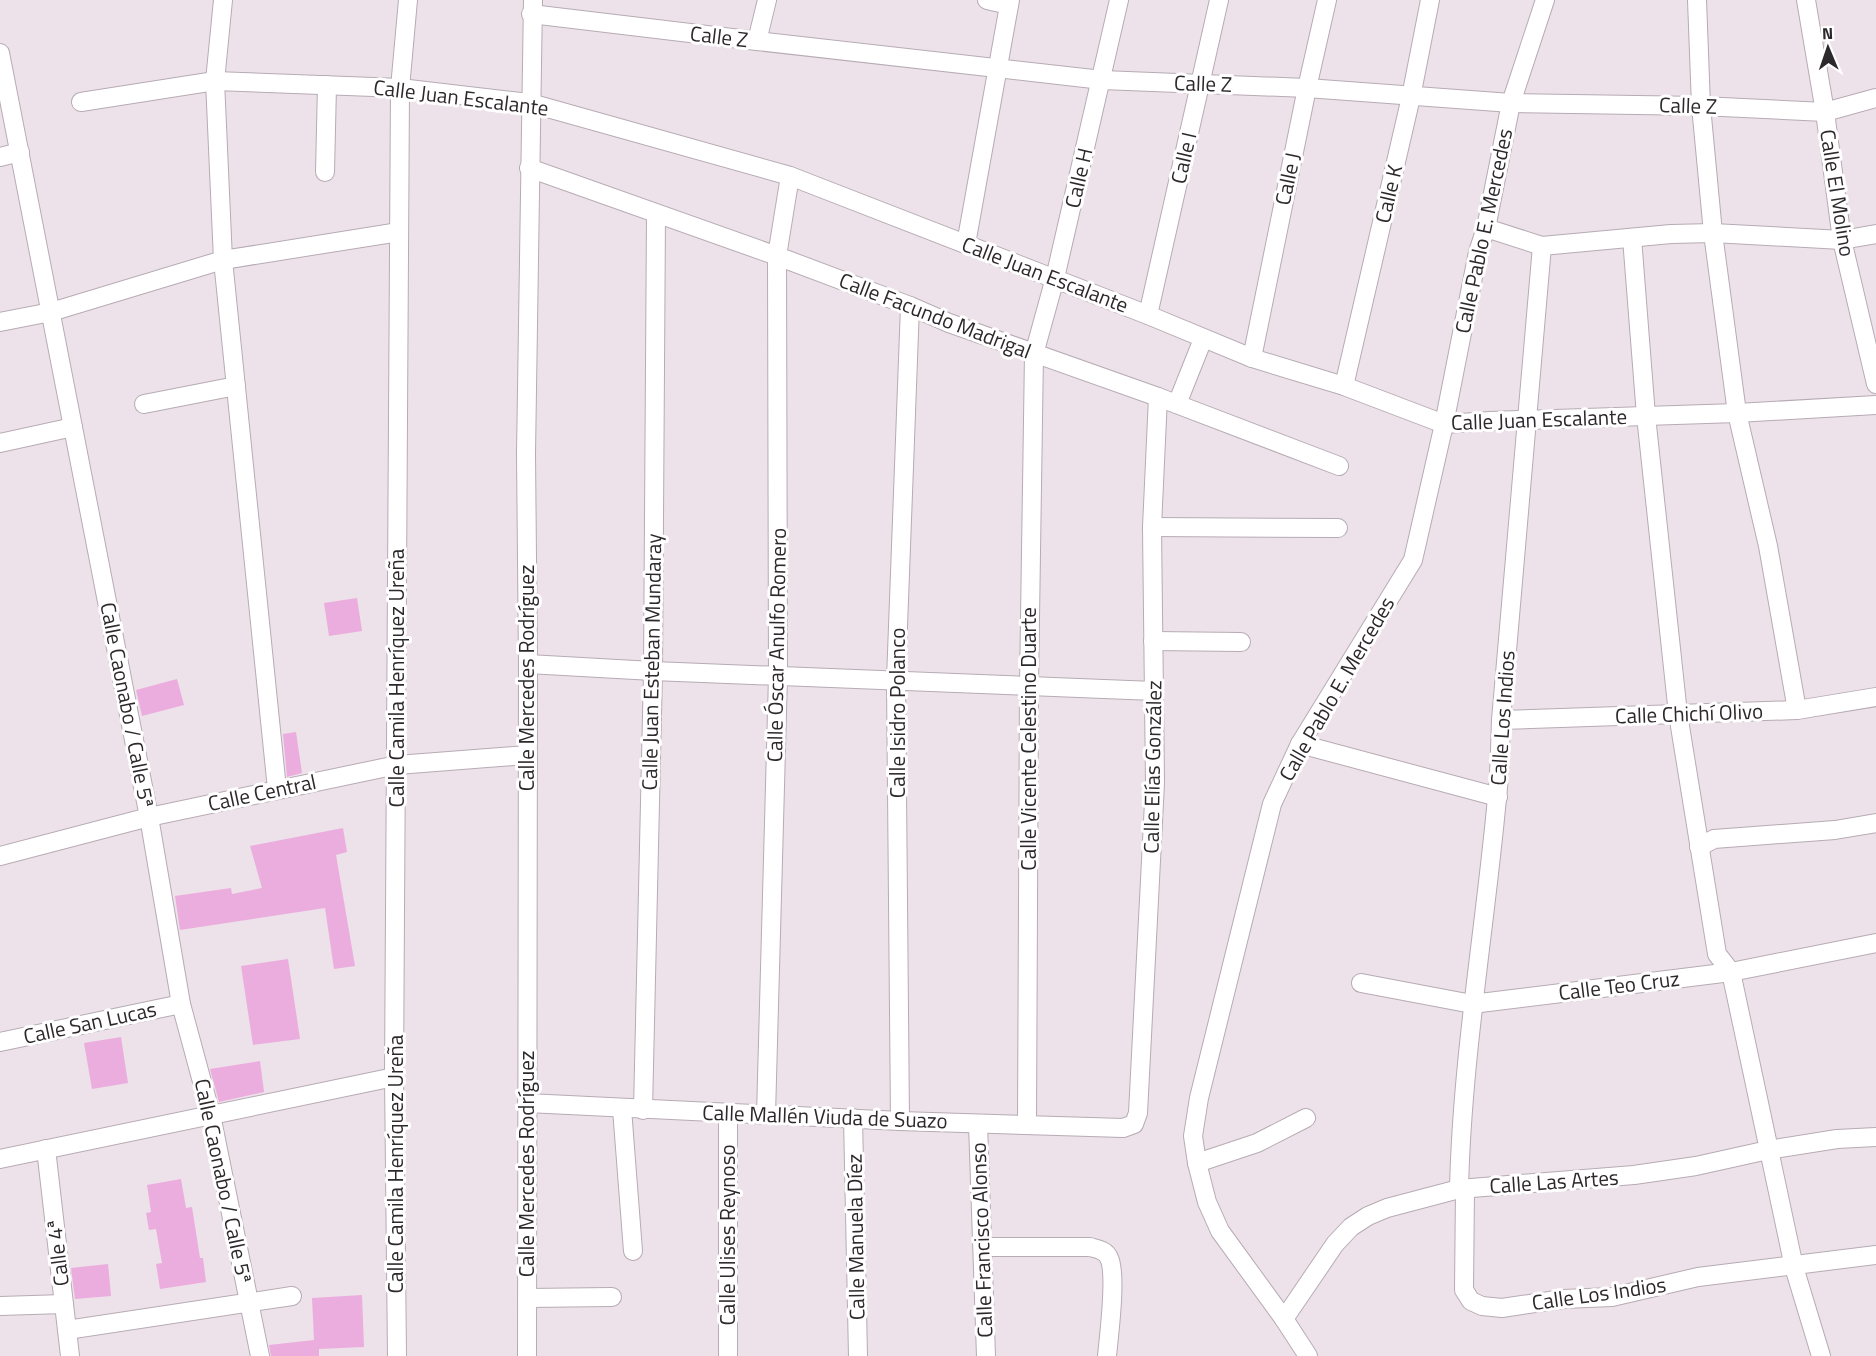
<svg xmlns="http://www.w3.org/2000/svg" width="1876" height="1356" viewBox="0 0 1876 1356" font-family="'Titillium Web',sans-serif">
	<style>
		.building { fill: #ebadde }
		.lines { fill: none; stroke-linecap: round; stroke-linejoin: round }
		.minor-casing { stroke: #b7abb4; stroke-width: 20 }
		.minor { stroke: #fff; stroke-width: 18 }
		.labels { text-anchor: middle; stroke-width: 6; stroke-linejoin: round; paint-order: stroke }
		.street-label { font-size: 21px; fill: #2d282b; stroke: #fff }
	</style>
	<rect width="100%" height="100%" fill="#ede1ea"/>
	<g class="building">
		<polygon points="357,598 362,631 329,636 324,603"/>
		<polygon points="177,679 184,705 142,716 136,690"/>
		<polygon points="296,732 302,773 287,777 283,734"/>
		<polygon points="343,828 347,852 336,855 355,966 334,969 325,908 180,930 175,896 231,888 232,894 262,888 250,846"/>
		<polygon points="288,959 300,1039 253,1045 241,966"/>
		<polygon points="121,1037 128,1083 92,1089 84,1043"/>
		<polygon points="260,1061 264,1092 219,1102 210,1069"/>
		<polygon points="181,1179 186,1208 192,1207 200,1258 203,1258 206,1282 160,1289 156,1264 162,1263 156,1229 149,1230 146,1213 151,1212 147,1185"/>
		<polygon points="108,1264 111,1296 75,1299 71,1268"/>
		<polygon points="362,1295 364,1347 319,1349 319,1356 271,1356 269,1345 314,1340 312,1298"/>
	</g>
	<g class="lines">
		<g class="minor-casing">
			<g id="minor">
				<polyline points="223,0 215,81 223,260 277,789"/>
				<polyline points="987,0 1009,5"/>
				<polyline points="1697,0 1701,106 1713,233 1737,413 1768,546 1797,710"/>
				<polyline points="1806,0 1825,112 1842,240 1876,384"/>
				<polyline points="531,14 757,41 1102,80 1307,88 1511,103 1701,106 1825,112 1876,98"/>
				<polyline points="757,41 767,0"/>
				<polyline points="0,53 149,817 181,1004 211,1115 260,1356"/>
				<polyline points="81,102 215,81 400,88 530,103 790,176 1148,315 1252,358 1344,386 1444,424 1490,421 1737,413 1876,405"/>
				<polyline points="0,157 20,152"/>
				<polyline points="529,168 777,256 910,306 949,323 1158,397 1339,466"/>
				<polyline points="325,172 327,85"/>
				<polyline points="1486,228 1542,246 1671,234 1713,233 1842,240 1876,234"/>
				<polyline points="1632,238 1646,416 1678,714 1717,954 1731,972 1794,1267 1821,1356"/>
				<polyline points="966,244 1010,0"/>
				<polyline points="1148,315 1219,0"/>
				<polyline points="0,322 51,312 223,260 399,232"/>
				<polyline points="1252,358 1307,88 1327,0"/>
				<polyline points="1344,386 1411,97 1430,0"/>
				<polyline points="144,404 236,386"/>
				<polyline points="1177,404 1203,339"/>
				<polyline points="0,443 73,427"/>
				<polyline points="1152,527 1338,528"/>
				<polyline points="1153,641 1241,642"/>
				<polyline points="528,664 653,671 1154,691"/>
				<polyline points="1501,720 1797,710 1876,697"/>
				<polyline points="1300,744 1498,797"/>
				<polyline points="1699,847 1714,839 1835,830 1876,823"/>
				<polyline points="0,856 149,817 397,765 527,755"/>
				<polyline points="1361,983 1472,1004 1731,972 1876,943"/>
				<polyline points="0,1042 181,1004"/>
				<polyline points="527,1103 900,1121 1123,1128 1134,1124 1138,1113 1155,783 1152,527 1158,397"/>
				<polyline points="622,1109 633,1251"/>
				<polyline points="643,1110 653,671 656,214"/>
				<polyline points="766,1115 778,676 777,256 790,176"/>
				<polyline points="853,1118 858,1356"/>
				<polyline points="900,1121 896,680 910,306"/>
				<polyline points="978,1124 986,1356"/>
				<polyline points="1027,1124 1029,685 1034,354 1055,278 1119,0"/>
				<polyline points="46,1149 70,1356"/>
				<polyline points="0,1159 394,1077"/>
				<polyline points="1197,1163 1257,1143 1306,1118"/>
				<path d="M1459 1189C1462 1058 1485 929 1497 798 1500 772 1500 746 1501 720L1542 246"/>
				<polyline points="1465,1189 1464,1290 1471,1301 1482,1306 1502,1308 1563,1299 1612,1297 1698,1277 1876,1255"/>
				<path d="M983 1247H1090C1097 1249 1106 1250 1109 1258 1117 1274 1109 1335 1107 1356"/>
				<polyline points="527,1298 612,1297"/>
				<polyline points="0,1306 64,1304"/>
				<polyline points="1284,1319 1335,1244 1351,1227 1368,1216 1387,1208 1459,1189 1634,1175 1696,1166 1768,1150 1837,1139 1876,1137"/>
				<polyline points="67,1330 292,1296"/>
				<polyline points="397,1356 394,1077 400,88 408,0"/>
				<polyline points="527,1356 528,664 526,454 533,0"/>
				<polyline points="728,1356 728,1113"/>
				<polyline points="1308,1356 1284,1319 1220,1231 1207,1202 1197,1163 1193,1136 1199,1098 1272,804 1300,744 1413,560 1444,424 1478,252 1486,228 1511,103 1545,0"/>
			</g>
		</g>
		<use href="#minor" class="minor"/>
	</g>
	<g class="labels">
		<g class="street-label">
			<text transform="translate(719 37) rotate(7)" y="7">Calle Z</text>
			<text transform="translate(1203 84) rotate(2)" y="7">Calle Z</text>
			<text transform="translate(461 98) rotate(7)" y="7">Calle Juan Escalante</text>
			<text transform="translate(1688 106) rotate(2)" y="7">Calle Z</text>
			<text transform="translate(1184 158) rotate(-77)" y="7">Calle I</text>
			<text transform="translate(1079 178) rotate(-77)" y="7">Calle H</text>
			<text transform="translate(1288 179) rotate(-78)" y="7">Calle J</text>
			<text transform="translate(1837 193) rotate(81)" y="7">Calle El Molino</text>
			<text transform="translate(1389 194) rotate(-77)" y="7">Calle K</text>
			<text transform="translate(1484 231) rotate(-78)" y="7">Calle Pablo E. Mercedes</text>
			<text transform="translate(1045 275) rotate(21)" y="7">Calle Juan Escalante</text>
			<text transform="translate(935 316) rotate(21)" y="7">Calle Facundo Madrigal</text>
			<text transform="translate(1539 420) rotate(-2)" y="7">Calle Juan Escalante</text>
			<text transform="translate(777 645) rotate(-89)" y="7">Calle Óscar Anulfo Romero</text>
			<text transform="translate(652 662) rotate(-89)" y="7">Calle Juan Esteban Mundaray</text>
			<text transform="translate(397 678) rotate(-90)" y="7">Calle Camila Henríquez Ureña</text>
			<text transform="translate(527 678) rotate(-90)" y="7">Calle Mercedes Rodríguez</text>
			<text transform="translate(1337 689) rotate(-60)" y="7">Calle Pablo E. Mercedes</text>
			<text transform="translate(127 705) rotate(79)" y="7">Calle Caonabo / Calle 5ª</text>
			<text transform="translate(898 713) rotate(-90)" y="7">Calle Isidro Polanco</text>
			<text transform="translate(1689 714) rotate(-2)" y="7">Calle Chichí Olivo</text>
			<text transform="translate(1503 718) rotate(-86)" y="7">Calle Los Indios</text>
			<text transform="translate(1029 739) rotate(-90)" y="7">Calle Vicente Celestino Duarte</text>
			<text transform="translate(1153 767) rotate(-89)" y="7">Calle Elías González</text>
			<text transform="translate(262 793) rotate(-12)" y="7">Calle Central</text>
			<text transform="translate(1619 986) rotate(-7)" y="7">Calle Teo Cruz</text>
			<text transform="translate(90 1023) rotate(-12)" y="7">Calle San Lucas</text>
			<text transform="translate(825 1117) rotate(2)" y="7">Calle Mallén Viuda de Suazo</text>
			<text transform="translate(396 1164) rotate(-90)" y="7">Calle Camila Henríquez Ureña</text>
			<text transform="translate(527 1164) rotate(-90)" y="7">Calle Mercedes Rodríguez</text>
			<text transform="translate(223 1181) rotate(78)" y="7">Calle Caonabo / Calle 5ª</text>
			<text transform="translate(1554 1182) rotate(-4)" y="7">Calle Las Artes</text>
			<text transform="translate(728 1235) rotate(-90)" y="7">Calle Ulises Reynoso</text>
			<text transform="translate(856 1237) rotate(-91)" y="7">Calle Manuela Díez</text>
			<text transform="translate(982 1240) rotate(-92)" y="7">Calle Francisco Alonso</text>
			<text transform="translate(58 1253) rotate(-97)" y="7">Calle 4ª</text>
			<text transform="translate(1599 1294) rotate(-8)" y="7">Calle Los Indios</text>
		</g>
	</g>
	<g transform="translate(1828 48) rotate(358)" stroke="#ffffff" stroke-width="4.5" paint-order="stroke">
	<path d="M0-4.5L10 22L0 15L-10 22Z" fill="#2d282b"/>
	<text y="-9" font-size="16" font-weight="bold" text-anchor="middle" fill="#2d282b">N</text>
	</g>
</svg>
